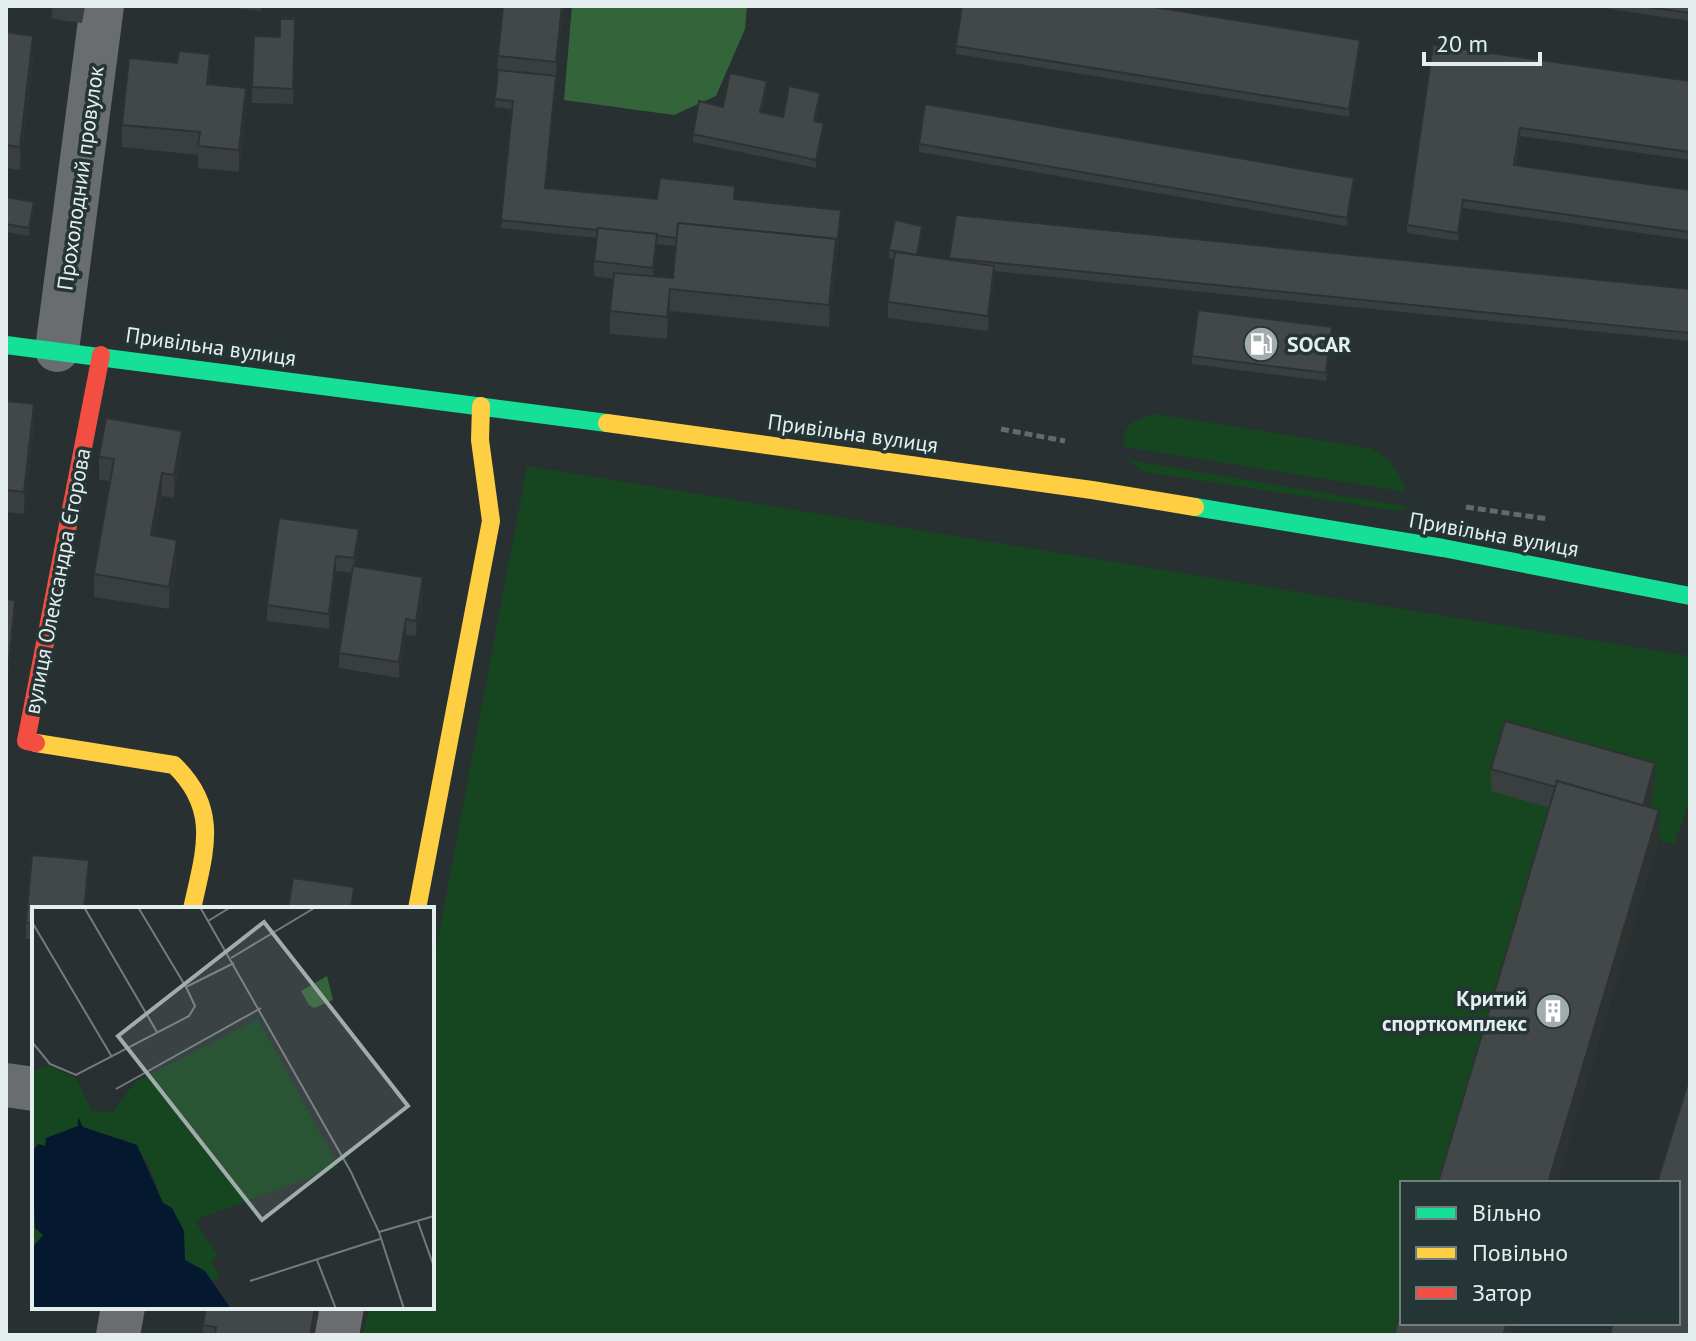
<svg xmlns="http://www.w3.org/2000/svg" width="1696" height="1341" viewBox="0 0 1696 1341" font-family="'PT Sans',sans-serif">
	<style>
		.green { fill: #16461f }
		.forest { fill: #34643a }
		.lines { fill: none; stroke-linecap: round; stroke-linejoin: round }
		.path { stroke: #646969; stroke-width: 5; stroke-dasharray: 8 4; stroke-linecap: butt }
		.street { stroke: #696d6e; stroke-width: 44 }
		.fast { stroke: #16e098; stroke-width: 18 }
		.slow { stroke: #ffcf43; stroke-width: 18 }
		.jam { stroke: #f24e42; stroke-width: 18 }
		.wall { fill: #393e3e; fill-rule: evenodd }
		.shaded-wall { fill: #2e3232 }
		.building { fill: #424848; stroke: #2e3232; stroke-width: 2 }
		.labels { text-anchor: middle; stroke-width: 7; stroke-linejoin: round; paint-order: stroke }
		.street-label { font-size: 22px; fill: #e4eeee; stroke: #253435 }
		.poi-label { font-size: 22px; font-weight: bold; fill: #e4eeee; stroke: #253435; text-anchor: start }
		.inset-road { fill: none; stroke: #737c7d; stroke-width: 2 }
		.view { fill: #a2acac; fill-opacity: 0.15; stroke: #a2acac; stroke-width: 4 }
		.inset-edge { fill: none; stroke: #e4eeee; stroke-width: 4 }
	</style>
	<rect width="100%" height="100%" fill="#283032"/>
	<g class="green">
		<path d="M1155 414 1369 448C1392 457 1397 470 1407 492L1125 447C1120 425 1136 419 1155 414Z"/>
		<polygon points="1127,460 1411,507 1398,511 1145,472"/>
		<polygon points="527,466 1690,656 1690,799 1674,844 1659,840 1557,1183 1402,1183 1402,1323 1516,1323 1512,1335 363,1335 369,1307 432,1307 432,971"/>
	</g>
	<polygon class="forest" points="572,6 747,6 745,29 716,96 674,115 564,100"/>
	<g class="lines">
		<g class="path">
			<polyline points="1001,429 1065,441"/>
			<polyline points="1466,507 1548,519"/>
		</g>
		<g class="street">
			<polyline points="57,350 102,6"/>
			<polyline points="6,1085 34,1089"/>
			<polyline points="118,1335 123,1307"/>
			<polyline points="337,1335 342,1307"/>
		</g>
		<g class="fast">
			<polyline points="6,345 607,423"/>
			<polyline points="1195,507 1443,548 1690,596"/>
		</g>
		<g class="slow">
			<polyline points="607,423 1092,490 1195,507"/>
			<path d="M36 743 174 765C221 810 204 853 192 909"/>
			<polyline points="417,909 491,521 480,440 481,406"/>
		</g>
		<polyline class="jam" points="36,743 26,741 101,355"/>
	</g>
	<g class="wall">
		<polygon points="52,6 85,6 82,23 52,19"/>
		<polygon points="216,6 262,6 261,11"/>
		<path d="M564 6 545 188 657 199H735L841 218 829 327 670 311 667 339 610 334V311L613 279 594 276V261L597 238 501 228 512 109 495 107 498 56ZM657 244 676 246 673 278 654 276Z"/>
		<polygon points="1590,6 1690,6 1690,21"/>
		<polygon points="295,19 293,104 252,103 252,87 280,37"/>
		<polygon points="6,32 33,58 20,170 6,168"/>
		<polygon points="1433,45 1690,81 1690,160 1520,136 1516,165 1690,190 1690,240 1463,208 1458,241 1407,233 1407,225"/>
		<polygon points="956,46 1360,48 1349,117 956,54"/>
		<polygon points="210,76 209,84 246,111 239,172 198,168 198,155 122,147 122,125"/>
		<polygon points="767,89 762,112 783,117 820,100 816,121 824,131 816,168 693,142 693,134 723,107"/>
		<polygon points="919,144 1354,186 1347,226 919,152"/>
		<polygon points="6,197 34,210 29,236 6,232"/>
		<polygon points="956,215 1690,289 1690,341 994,271 994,282 988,331 888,318 888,302 894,259 889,258 889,250 922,234 918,255 949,260"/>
		<polygon points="1332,335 1326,381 1192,364 1192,356"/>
		<polygon points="6,401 34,427 24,514 6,512"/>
		<polygon points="182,453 174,498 162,496 155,536 177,562 169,609 94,597 94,574 110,481 99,480 99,457"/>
		<polygon points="279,518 359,544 355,567 423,593 416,636 406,635 399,678 339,668 339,653 352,573 336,571 329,629 267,621 267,605"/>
		<polygon points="1491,769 1655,786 1649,807 1659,839 1491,791"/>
		<polygon points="32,855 89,860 89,876 85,909 34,909 34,939 26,939 26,923"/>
		<polygon points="319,1307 314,1335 203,1335 203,1325"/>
	</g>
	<g class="shaded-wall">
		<polygon points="562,6 564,6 545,195 556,76 556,62"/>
		<polygon points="33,36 33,58 20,170 20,147"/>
		<polygon points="1360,40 1360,48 1349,117 1349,109"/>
		<polygon points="210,54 210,76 207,107 207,84"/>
		<polygon points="767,81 767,89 760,120 760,112"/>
		<polygon points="246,88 246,111 239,172 239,150"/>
		<polygon points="820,93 820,100 814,129 814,121"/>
		<polygon points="824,123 824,131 816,168 816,160"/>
		<polygon points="1354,178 1354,186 1347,226 1347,218"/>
		<polygon points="1463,200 1463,208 1458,241 1458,233"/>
		<polygon points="34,202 34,210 29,236 29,228"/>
		<polygon points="841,210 841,218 829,327 829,305 836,239"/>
		<polygon points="922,226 922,234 917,263 917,255"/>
		<polygon points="657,234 657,250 653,283 653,268"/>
		<polygon points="994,266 994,282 988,331 988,316"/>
		<polygon points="670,289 670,311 667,339 667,317"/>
		<polygon points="34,404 34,427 24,514 24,492"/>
		<polygon points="182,431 182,453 174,498 174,475"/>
		<polygon points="162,473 162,496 151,558 151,535"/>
		<polygon points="359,529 359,544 354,573 354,558"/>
		<polygon points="177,540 177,562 169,609 169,587"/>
		<polygon points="336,556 336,571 329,629 329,614"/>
		<polygon points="423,577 423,593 416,636 416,621"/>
		<polygon points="15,600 15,615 7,697 7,682"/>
		<polygon points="406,619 406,635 399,678 399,662"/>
		<polygon points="1655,763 1655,786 1642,833 1642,811"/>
		<polygon points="1659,810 1659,839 1557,1183 1548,1183"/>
		<polygon points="89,860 89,876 85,909 84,909"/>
		<polygon points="354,887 353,909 351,909"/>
		<polygon points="315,1307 319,1307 314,1335 310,1335"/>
		<polygon points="1507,1323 1516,1323 1512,1335 1503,1335"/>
	</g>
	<g class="building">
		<polygon points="503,6 562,6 556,62 498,56"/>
		<polygon points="962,6 1147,6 1360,40 1349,109 956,46"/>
		<polygon points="1641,6 1690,6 1690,13"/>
		<polygon points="280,19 295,19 293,89 252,87 254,36 280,37"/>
		<polygon points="6,32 33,36 20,147 6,145"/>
		<polygon points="1433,45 1690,81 1690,152 1520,128 1514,165 1690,190 1690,232 1463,200 1458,233 1407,225"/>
		<polygon points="179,51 210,54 207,84 246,88 239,150 198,146 200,132 122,125 129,58 177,63"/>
		<polygon points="498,70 556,76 545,188 657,199 660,178 735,186 734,199 841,210 836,254 836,239 678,223 677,238 598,228 597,230 501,220 513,101 495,99"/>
		<polygon points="730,73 767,81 760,112 783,117 789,86 820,93 814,121 824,123 816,160 693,134 699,101 723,107"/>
		<polygon points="925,104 1354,178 1347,218 919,144"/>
		<polygon points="6,197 34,202 29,228 6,224"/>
		<polygon points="956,215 1690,289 1690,333 949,258"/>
		<polygon points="895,220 922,226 917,255 889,250"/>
		<polygon points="678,223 836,239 829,305 670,289 667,317 610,311 614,273 673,278"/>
		<polygon points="598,228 657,234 653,268 594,261"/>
		<polygon points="895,252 994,266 988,316 888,302"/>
		<polygon points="1198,310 1332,327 1326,373 1192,356"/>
		<polygon points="6,401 34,404 24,492 6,490"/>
		<polygon points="106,418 182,431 174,475 162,473 151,535 177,540 169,587 94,574 114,459 99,457"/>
		<polygon points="279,518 359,529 354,558 336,556 329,614 267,605"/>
		<polygon points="353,566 423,577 416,621 406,619 399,662 339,653"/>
		<polygon points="6,599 15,600 7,682 6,681"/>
		<polygon points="1505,721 1655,763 1643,806 1557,781 1556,787 1491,769"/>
		<polygon points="1557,781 1659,810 1548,1183 1438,1183"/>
		<polygon points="32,855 89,860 84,909 34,909 34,924 26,923"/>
		<polygon points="293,878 354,887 351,909 288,909"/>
		<polygon points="1690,1076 1690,1335 1610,1335 1613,1323 1678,1323 1678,1183 1657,1183"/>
		<polygon points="1402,1306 1402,1323 1507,1323 1503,1335 1394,1335"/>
		<polygon points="206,1307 315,1307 310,1335 215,1335 216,1327 203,1325"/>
	</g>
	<defs>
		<g id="fuel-disc" transform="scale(1.8)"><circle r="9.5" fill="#a2acac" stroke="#253435"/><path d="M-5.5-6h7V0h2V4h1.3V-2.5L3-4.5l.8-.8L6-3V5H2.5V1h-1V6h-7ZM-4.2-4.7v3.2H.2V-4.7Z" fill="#fff"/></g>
		<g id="building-disc" transform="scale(1.8)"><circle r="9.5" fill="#a2acac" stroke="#253435"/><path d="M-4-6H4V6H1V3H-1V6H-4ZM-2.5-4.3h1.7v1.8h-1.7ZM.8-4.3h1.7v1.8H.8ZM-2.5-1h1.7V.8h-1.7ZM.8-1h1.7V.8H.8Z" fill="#fff"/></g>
	</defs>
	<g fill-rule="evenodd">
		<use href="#fuel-disc" x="1261" y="344"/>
		<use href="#building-disc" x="1553" y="1011"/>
	</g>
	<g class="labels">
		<g class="street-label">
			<text transform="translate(80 178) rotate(-82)" y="8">Прохолодний провулок</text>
			<text transform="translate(211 346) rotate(8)" y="8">Привільна вулиця</text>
			<text transform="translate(853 433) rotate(8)" y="8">Привільна вулиця</text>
			<text transform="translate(1494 534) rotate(10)" y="8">Привільна вулиця</text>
			<text transform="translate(57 581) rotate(-79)" y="8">вулиця Олександра Єгорова</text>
		</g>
		<g class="poi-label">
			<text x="1287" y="352">SOCAR</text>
			<text x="1527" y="1006" text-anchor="end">Критий<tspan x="1527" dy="25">спорткомплекс</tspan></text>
		</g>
	</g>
	<g transform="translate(32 907)">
		<rect width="402" height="402" fill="#283032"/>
		<path d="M226 112 307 260 163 313 186 349 179 353 188 370 179 374 173 364 153 353 140 301 131 296 116 255 95 234 50 220 46 211V219L15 231 13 239 0 245V164L17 159 44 171 60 204 81 205 103 175ZM0 278 11 328 0 341Z" fill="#16461f"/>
		<path d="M295 69 301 93 282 101 277 98 269 84Z" fill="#34643a"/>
		<path d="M46 210 51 220 105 238 131 296 140 301 152 324 153 353 173 364 199 402H0V341L11 328 3 321 0 245 6 237 13 239 14 231 46 219Z" fill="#04192f"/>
		<path class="inset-road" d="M52 0 125 125M106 0 154 80M168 0 319 265 347 325 372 402M176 14 199 0M0 15 80 150M199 51 284 0M0 135 18 157 44 168 157 109 163 99 154 80 202 56M84 182 229 101M386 315 402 360M347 325 402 309M285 353 304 402M218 374 348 332"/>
		<path class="view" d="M232 15 376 199 230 313 86 129Z"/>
		<rect width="402" height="402" class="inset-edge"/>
	</g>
	<rect width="1696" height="1341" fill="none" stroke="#e4eeee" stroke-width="16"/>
	<rect x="1400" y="1181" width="280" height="144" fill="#253435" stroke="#717e7f" stroke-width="2"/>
	<rect x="1416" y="1207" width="40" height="12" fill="#16e098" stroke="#717e7f" stroke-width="2"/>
	<text x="1472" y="1221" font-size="24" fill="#e4eeee">Вільно</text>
	<rect x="1416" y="1247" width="40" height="12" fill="#ffcf43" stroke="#717e7f" stroke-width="2"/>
	<text x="1472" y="1261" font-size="24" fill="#e4eeee">Повільно</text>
	<rect x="1416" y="1287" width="40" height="12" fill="#f24e42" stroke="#717e7f" stroke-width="2"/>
	<text x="1472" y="1301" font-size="24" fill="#e4eeee">Затор</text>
	<path d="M1424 52v12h116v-12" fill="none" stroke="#e4eeee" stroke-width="4"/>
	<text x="1436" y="52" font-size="24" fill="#e4eeee" stroke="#253435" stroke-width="6" paint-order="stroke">20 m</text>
</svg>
